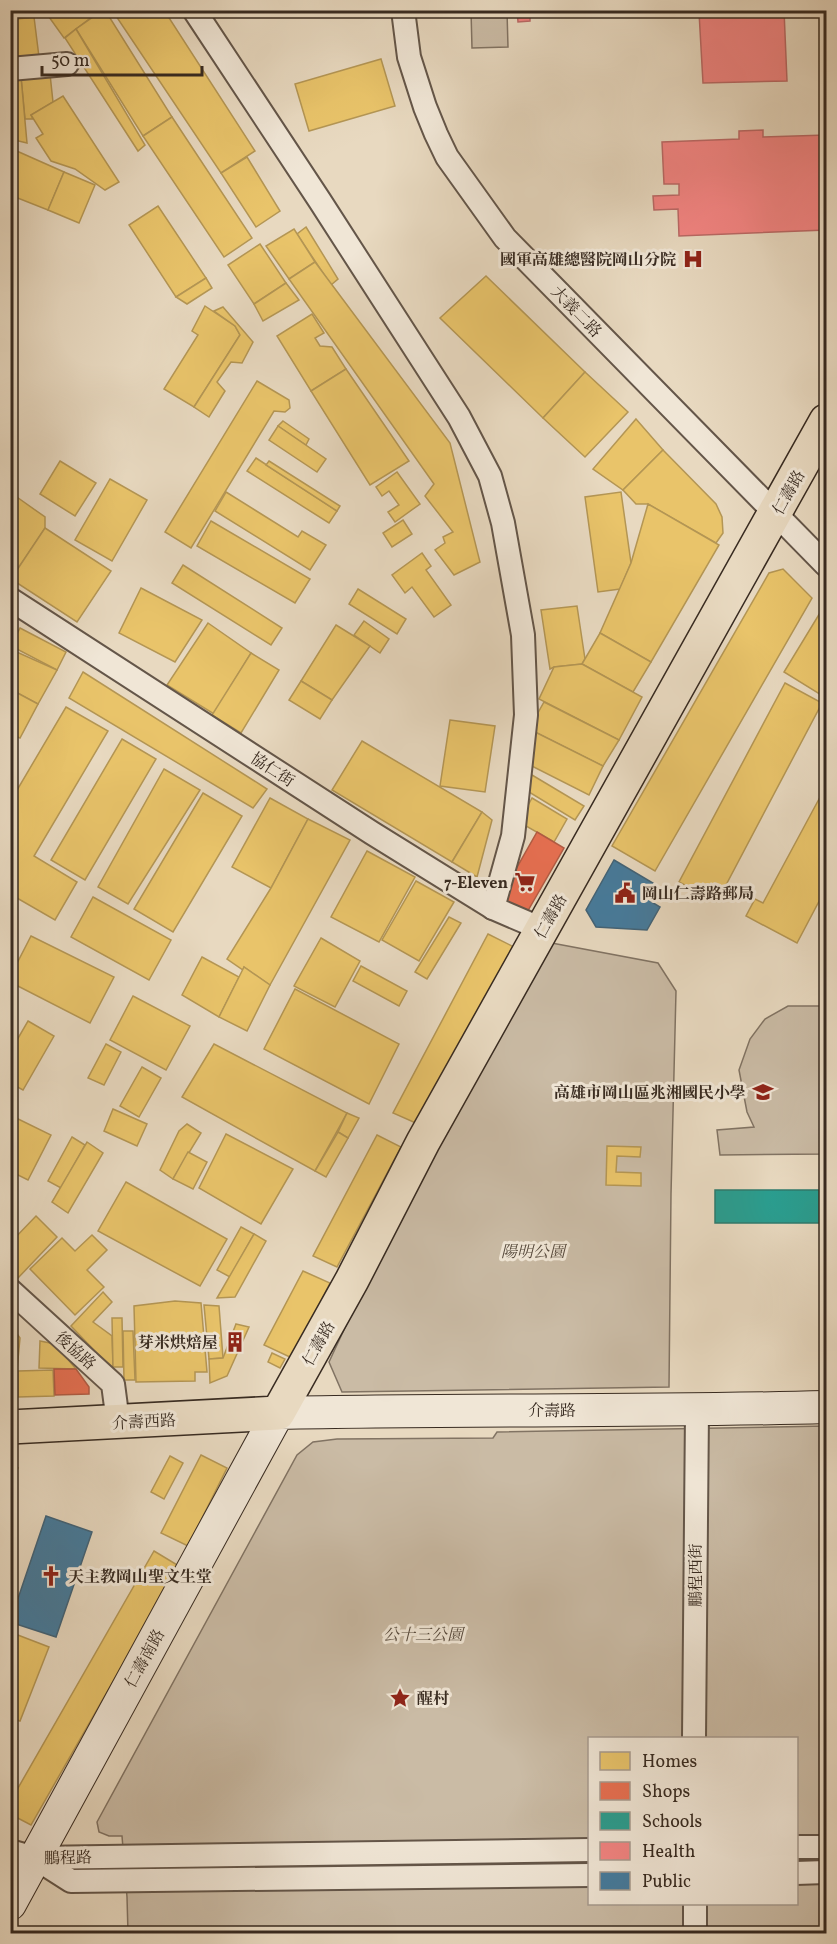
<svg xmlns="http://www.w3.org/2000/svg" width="837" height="1944" viewBox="0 0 837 1944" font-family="Vollkorn,'Noto Serif TC',serif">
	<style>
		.green { fill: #cabba5; stroke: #817363; stroke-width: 1.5; fill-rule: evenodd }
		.homes { fill: #e9c46a; stroke: #b49654; stroke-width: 1.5 }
		.shops { fill: #e76f51; stroke: #b25b43; stroke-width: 1.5 }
		.schools { fill: #2a9d8f; stroke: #2e7b6e; stroke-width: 1.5 }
		.health { fill: #f28482; stroke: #ba6965; stroke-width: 1.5 }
		.public { fill: #457b9d; stroke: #416378; stroke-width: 1.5 }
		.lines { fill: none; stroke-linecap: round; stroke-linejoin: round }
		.street-casing { stroke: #645649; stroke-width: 26 }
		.secondary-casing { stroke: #382b21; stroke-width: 34 }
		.primary-casing { stroke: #382b21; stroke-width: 36 }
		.street { stroke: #f0e6d6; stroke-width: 22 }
		.secondary { stroke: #f0e6d6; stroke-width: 32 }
		.primary { stroke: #e8d9c0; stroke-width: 33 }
		.labels { text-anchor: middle; stroke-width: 6; stroke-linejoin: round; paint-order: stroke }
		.poi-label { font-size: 16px; font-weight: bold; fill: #382b21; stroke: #f0e6d6; text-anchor: end }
		.street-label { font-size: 16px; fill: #382b21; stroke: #f0e6d6 }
		.park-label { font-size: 16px; font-style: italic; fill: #55483b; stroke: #f0e6d6 }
	</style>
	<rect width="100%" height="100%" fill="#e8d9c0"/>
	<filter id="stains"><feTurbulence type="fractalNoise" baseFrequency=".00333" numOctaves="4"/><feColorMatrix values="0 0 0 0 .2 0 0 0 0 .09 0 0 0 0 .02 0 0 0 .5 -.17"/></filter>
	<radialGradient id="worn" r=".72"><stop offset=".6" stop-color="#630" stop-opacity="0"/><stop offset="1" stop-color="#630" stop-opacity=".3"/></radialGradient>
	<g class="green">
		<polygon points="471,11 507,11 508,47 472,48"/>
		<polygon points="541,941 658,963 676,991 671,1194 669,1387 342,1392 329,1362 433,1138"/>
		<polygon points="788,1006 826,1006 826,1154 720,1155 717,1130 754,1127 747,1112 739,1070 750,1039 765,1019"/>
		<path d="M826 1426V1933H128L127 1897 122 1836H109L99 1832 97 1822 297 1455 313 1442 337 1439 493 1438 497 1432ZM590 1738H796V1904H590Z"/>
	</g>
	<g class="homes">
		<polygon points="10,10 30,10 34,17 10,20"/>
		<polygon points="44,10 101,10 64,38"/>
		<polygon points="103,10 105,10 172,117 143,136 76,29"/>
		<polygon points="112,10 164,10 255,151 221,173"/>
		<polygon points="34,17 39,57 10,60 10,20"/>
		<polygon points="76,29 145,145 138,151 65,38"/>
		<polygon points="381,59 395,106 309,131 295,84"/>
		<polygon points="50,74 53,102 31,115 33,119 25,119 21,77"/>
		<polygon points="21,77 27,143 10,139 10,78"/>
		<polygon points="63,96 119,182 105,190 75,169 51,161 36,138 43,134 31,115"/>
		<polygon points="172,117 252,238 224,257 143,136"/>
		<polygon points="10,148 64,172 48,210 10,195"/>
		<polygon points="247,157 280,211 256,227 221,173"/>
		<polygon points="64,172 95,185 79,223 48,210"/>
		<polygon points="158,206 206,278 176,297 129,225"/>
		<polygon points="306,227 338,279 331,285 297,234"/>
		<polygon points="294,229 315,262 289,279 266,246"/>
		<polygon points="260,244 286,283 254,304 228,265"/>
		<polygon points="315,262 450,443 480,562 454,575 435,550 445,543 443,537 453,532 425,496 434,484 289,279"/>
		<polygon points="486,276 585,372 543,418 440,318"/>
		<polygon points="206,278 212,288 187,304 176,297"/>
		<polygon points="286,283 299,300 263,321 254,304"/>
		<polygon points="205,306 235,326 240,335 194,407 164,389 198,335 192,331"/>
		<polygon points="223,307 253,342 242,363 231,362 217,382 225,391 209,417 194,407 240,335 235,326 214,311"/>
		<polygon points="312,314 324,333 315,338 320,346 332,347 346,369 311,391 277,336"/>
		<polygon points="346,369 409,461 370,485 311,391"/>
		<polygon points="585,372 628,412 585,457 543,418"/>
		<polygon points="257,381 289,400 290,408 285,412 274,411 191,548 165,532"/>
		<polygon points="636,419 663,450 623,490 593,469"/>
		<polygon points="283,421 309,439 306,445 278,426"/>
		<polygon points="278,426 326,459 317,472 269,440"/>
		<polygon points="663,450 716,504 722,517 723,533 716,543 648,504 636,504 623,490"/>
		<polygon points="256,458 337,511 329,523 247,471"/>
		<polygon points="60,461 96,483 75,516 40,494"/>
		<polygon points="269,461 340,506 337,511 266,465"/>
		<polygon points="397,472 420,504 395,522 388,512 399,505 389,491 382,496 376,487"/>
		<polygon points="110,479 147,500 112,561 75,540"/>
		<polygon points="226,492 298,537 302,531 326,545 310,570 215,511"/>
		<polygon points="621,492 631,563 620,589 598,592 585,497"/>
		<polygon points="14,495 45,517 45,528 11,579 10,502"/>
		<polygon points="648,504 719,545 651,662 600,633 631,563"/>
		<polygon points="403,520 412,534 392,547 383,533"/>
		<polygon points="211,521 310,579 295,603 197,546"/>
		<polygon points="45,528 111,571 77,622 11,579"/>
		<polygon points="422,553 431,566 426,570 451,605 434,617 412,587 405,593 392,575"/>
		<polygon points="183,565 282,628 271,645 172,583"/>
		<polygon points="783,569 812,598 655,871 612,846 769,573"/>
		<polygon points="141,588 202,620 175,662 119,633"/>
		<polygon points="358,589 406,619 397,634 349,604"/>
		<polygon points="826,603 826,698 784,672"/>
		<polygon points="577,606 585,659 582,664 554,667 550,669 541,610"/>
		<polygon points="364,621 389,639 380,653 354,635"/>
		<polygon points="208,623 251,653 214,714 167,685"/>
		<polygon points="336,625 370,646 332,700 301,681"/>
		<polygon points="20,628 66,652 57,670 11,646"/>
		<polygon points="600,633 651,662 633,692 582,664"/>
		<polygon points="10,649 57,670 38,704 10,689"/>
		<polygon points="251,653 279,670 241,733 212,715"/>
		<polygon points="582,664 642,697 619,740 539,699 554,667"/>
		<polygon points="83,672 267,789 253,808 69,698"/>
		<polygon points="301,681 332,700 320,719 289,700"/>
		<polygon points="785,683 822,703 717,902 679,882"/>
		<polygon points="10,689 38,704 20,738 10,734"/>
		<polygon points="544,702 619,740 603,766 529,729"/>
		<polygon points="66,707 108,731 34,856 77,882 55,920 10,894 10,802"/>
		<polygon points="450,720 495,726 485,792 440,786"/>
		<polygon points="529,729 603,766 589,795 524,762"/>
		<polygon points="122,739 156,759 85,880 51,860"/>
		<polygon points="362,741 482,812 452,862 332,790"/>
		<polygon points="164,769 200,790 128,904 98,887"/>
		<polygon points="532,775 584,806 575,820 524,789"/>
		<polygon points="826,786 826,888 797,943 746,916 755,899 763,903"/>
		<polygon points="203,793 242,816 173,932 134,909"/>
		<polygon points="270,798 308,819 271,888 232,867"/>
		<polygon points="532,798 567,819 554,842 519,822"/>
		<polygon points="482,812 492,820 477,877 452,862"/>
		<polygon points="308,819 350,840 270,985 244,967 243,970 227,959 271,888"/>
		<polygon points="367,851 415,877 379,942 331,917"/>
		<polygon points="416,881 454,902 419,961 382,940"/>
		<polygon points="93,897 171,940 149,980 71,937"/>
		<polygon points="449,917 461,923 427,979 415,972"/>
		<polygon points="488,934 514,947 418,1124 393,1113"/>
		<polygon points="10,936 16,937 10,956"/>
		<polygon points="31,936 114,977 90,1023 10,982 10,977"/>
		<polygon points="321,938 360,961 335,1007 294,986"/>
		<polygon points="202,957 239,977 219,1017 182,995"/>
		<polygon points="361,966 407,991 399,1006 353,981"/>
		<polygon points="244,967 270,985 247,1031 219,1017"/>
		<polygon points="295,989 399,1044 369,1104 264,1049"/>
		<polygon points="133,996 190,1026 166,1070 110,1040"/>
		<polygon points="28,1021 54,1036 23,1090 10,1083 10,1052"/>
		<polygon points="106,1044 121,1052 104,1085 88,1078"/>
		<polygon points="214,1044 347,1113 315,1171 182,1097"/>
		<polygon points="142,1067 161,1078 139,1117 120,1106"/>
		<polygon points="113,1109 147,1124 137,1146 104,1131"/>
		<polygon points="347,1113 359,1118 348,1138 338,1132"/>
		<polygon points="10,1115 51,1135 28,1180 10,1171"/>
		<polygon points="187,1124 201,1133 173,1179 160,1170 179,1131"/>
		<polygon points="338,1132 348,1138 326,1177 315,1171"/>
		<polygon points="226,1134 293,1169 261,1224 199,1188"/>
		<polygon points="377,1135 401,1147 337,1267 313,1256"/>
		<polygon points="72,1137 85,1145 61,1188 48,1181"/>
		<polygon points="87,1142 103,1153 68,1213 52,1202"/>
		<polygon points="607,1146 641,1147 640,1157 617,1156 616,1172 641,1173 641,1186 606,1185"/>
		<polygon points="188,1152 207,1162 193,1189 173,1179"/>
		<polygon points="126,1182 227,1239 200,1286 98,1231"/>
		<polygon points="36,1216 57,1237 18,1278 10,1271 10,1243"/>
		<polygon points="241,1227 254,1234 230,1277 217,1270"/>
		<polygon points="254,1234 266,1241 235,1297 217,1298"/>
		<polygon points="92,1235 107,1250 87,1270 104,1287 75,1315 30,1269 62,1238 75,1251"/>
		<polygon points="303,1271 330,1283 292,1358 264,1345"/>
		<polygon points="103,1292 112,1302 93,1322 112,1336 113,1367 109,1366 71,1326"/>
		<polygon points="175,1301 201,1303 207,1372 195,1372 195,1381 136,1382 134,1306"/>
		<polygon points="204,1305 219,1306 223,1358 209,1359"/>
		<polygon points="112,1318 122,1318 123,1367 113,1367"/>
		<polygon points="10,1324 20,1338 14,1402 10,1402"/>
		<polygon points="236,1324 249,1327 227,1376 210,1383 209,1359 223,1358"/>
		<polygon points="123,1331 133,1331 135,1380 124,1380"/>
		<polygon points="40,1341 55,1344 76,1369 39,1368"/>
		<polygon points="272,1353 285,1359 280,1368 268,1362"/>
		<polygon points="53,1370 54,1396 18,1397 18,1371"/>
		<polygon points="201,1455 227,1468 188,1546 161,1533"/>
		<polygon points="170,1456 183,1463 164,1499 151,1492"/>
		<polygon points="10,1468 18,1468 10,1486"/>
		<polygon points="154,1551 179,1566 31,1825 10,1814 10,1802"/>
		<polygon points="10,1632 49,1647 20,1721 10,1718"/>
	</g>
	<g class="shops">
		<polygon points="537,832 564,848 526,914 499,899"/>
		<polygon points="54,1369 76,1369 89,1387 89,1394 55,1395"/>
	</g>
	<rect class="schools" x="715" y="1190" width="111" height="33"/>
	<g class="health">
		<polygon points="517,10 530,10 530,21 518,22"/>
		<polygon points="784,10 787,81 703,83 699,12"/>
		<polygon points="763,130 763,137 826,135 826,175 820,175 821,188 826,188 826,230 679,236 678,209 654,210 653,196 679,195 679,184 664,184 662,142 739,139 739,131"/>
	</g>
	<g class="public">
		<polygon points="614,860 658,886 650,901 660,907 647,930 596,927 586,910"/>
		<polygon points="46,1516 92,1532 56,1637 10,1622"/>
	</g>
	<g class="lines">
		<g class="street-casing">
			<g id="street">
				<polyline points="194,10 320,201 459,417 490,476 503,523 523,635 526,715 513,836 493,908"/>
				<polyline points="403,10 409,57 425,107 436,134 447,157 505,238 826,565"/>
				<polyline points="10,69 67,64"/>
				<polyline points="10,599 372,833 493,908 542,929"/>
				<polyline points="10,1290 113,1384 118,1422"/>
				<polyline points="694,1738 697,1411"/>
				<polyline points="796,1847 826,1847"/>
				<polyline points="10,1851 35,1858 590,1850"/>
				<polyline points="35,1858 71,1881 590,1875"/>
				<polyline points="796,1873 826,1872"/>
				<polyline points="695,1904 695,1934"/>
			</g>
		</g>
		<g class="secondary-casing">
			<path id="secondary" d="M10 1904 278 1413C461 1409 644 1412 826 1407"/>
		</g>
		<g class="primary-casing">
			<polyline id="primary" points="10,1427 278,1413 352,1280 423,1142 826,421"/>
		</g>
		<use href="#street" class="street"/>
		<use href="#secondary" class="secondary"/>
		<use href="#primary" class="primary"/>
	</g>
	<defs>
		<g id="hospital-bare" transform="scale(1.62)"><path d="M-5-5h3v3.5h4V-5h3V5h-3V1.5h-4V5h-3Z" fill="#8f2418" stroke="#f0e6d6" stroke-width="2.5" paint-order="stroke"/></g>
		<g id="supermarket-bare" transform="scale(1.62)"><path d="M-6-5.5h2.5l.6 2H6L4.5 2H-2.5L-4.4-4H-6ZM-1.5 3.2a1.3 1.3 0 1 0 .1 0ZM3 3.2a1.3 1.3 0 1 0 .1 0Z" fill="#8f2418" stroke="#f0e6d6" stroke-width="2.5" paint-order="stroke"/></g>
		<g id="civic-bare" transform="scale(1.62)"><path d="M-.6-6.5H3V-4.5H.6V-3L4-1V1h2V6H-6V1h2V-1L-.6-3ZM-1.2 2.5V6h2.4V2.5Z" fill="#8f2418" stroke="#f0e6d6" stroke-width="2.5" paint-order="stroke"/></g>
		<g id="school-bare" transform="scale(1.62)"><path d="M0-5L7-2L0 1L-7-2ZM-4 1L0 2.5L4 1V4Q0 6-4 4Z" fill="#8f2418" stroke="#f0e6d6" stroke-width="2.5" paint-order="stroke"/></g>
		<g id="building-bare" transform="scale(1.62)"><path d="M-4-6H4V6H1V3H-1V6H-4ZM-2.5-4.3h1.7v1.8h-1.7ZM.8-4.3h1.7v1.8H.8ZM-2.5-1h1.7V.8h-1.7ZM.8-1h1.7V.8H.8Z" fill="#8f2418" stroke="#f0e6d6" stroke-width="2.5" paint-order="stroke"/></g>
		<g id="church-bare" transform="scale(1.62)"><path d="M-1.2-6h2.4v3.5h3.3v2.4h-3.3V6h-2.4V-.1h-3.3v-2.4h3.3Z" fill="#8f2418" stroke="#f0e6d6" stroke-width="2.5" paint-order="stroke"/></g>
		<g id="sight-bare" transform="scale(1.62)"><path d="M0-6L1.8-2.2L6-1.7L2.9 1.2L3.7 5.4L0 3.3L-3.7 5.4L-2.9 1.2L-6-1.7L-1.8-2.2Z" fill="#8f2418" stroke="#f0e6d6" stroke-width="2.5" paint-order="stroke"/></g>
	</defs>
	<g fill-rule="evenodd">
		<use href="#hospital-bare" x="693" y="259"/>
		<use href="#supermarket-bare" x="525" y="882"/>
		<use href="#civic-bare" x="625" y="893"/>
		<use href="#school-bare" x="763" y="1092"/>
		<use href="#building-bare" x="235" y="1342"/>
		<use href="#church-bare" x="51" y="1576"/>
		<use href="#sight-bare" x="400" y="1698"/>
	</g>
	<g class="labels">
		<g class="poi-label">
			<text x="676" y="265">國軍高雄總醫院岡山分院</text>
			<text x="508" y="888">7-Eleven</text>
			<text x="642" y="899" text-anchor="start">岡山仁壽路郵局</text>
			<text x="746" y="1098">高雄市岡山區兆湘國民小學</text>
			<text x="218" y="1348">芽米烘焙屋</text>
			<text x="68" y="1582" text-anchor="start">天主教岡山聖文生堂</text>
			<text x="417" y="1704" text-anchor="start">醒村</text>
		</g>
		<g class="street-label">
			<text transform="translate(577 311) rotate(46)" y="6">大義二路</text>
			<text transform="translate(788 492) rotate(-61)" y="6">仁壽路</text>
			<text transform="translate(273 769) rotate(33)" y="6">協仁街</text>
			<text transform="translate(550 916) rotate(-61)" y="6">仁壽路</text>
			<text transform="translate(318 1343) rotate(-61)" y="6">仁壽路</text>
			<text transform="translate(76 1350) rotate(42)" y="6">後協路</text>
			<text x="552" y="1416">介壽路</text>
			<text transform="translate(144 1421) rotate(-3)" y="6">介壽西路</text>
			<text transform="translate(695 1575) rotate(-90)" y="6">鵬程西街</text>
			<text transform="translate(144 1658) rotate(-61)" y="6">仁壽南路</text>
			<text transform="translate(68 1857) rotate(-1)" y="6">鵬程路</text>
		</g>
		<g class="park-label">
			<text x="533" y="1257">陽明公園</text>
			<text x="423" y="1640">公十三公園</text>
		</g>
	</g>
	<rect width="837" height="1944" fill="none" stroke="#e8d9c0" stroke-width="36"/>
	<rect x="12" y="12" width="813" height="1920" fill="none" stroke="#382b21" stroke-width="3"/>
	<rect x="18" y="18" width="801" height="1908" fill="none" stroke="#382b21" stroke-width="1.5"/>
	<rect x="588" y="1737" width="210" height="168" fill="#f0e6d6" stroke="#a69b8e" stroke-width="1.5"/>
	<rect x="600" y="1752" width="30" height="18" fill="#e9c46a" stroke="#a69b8e" stroke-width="1.5"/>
	<text x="642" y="1767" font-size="18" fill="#382b21">Homes</text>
	<rect x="600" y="1782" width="30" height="18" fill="#e76f51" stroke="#a69b8e" stroke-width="1.5"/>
	<text x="642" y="1797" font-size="18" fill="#382b21">Shops</text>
	<rect x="600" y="1812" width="30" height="18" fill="#2a9d8f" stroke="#a69b8e" stroke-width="1.5"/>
	<text x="642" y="1827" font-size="18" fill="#382b21">Schools</text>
	<rect x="600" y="1842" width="30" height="18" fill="#f28482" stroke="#a69b8e" stroke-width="1.5"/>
	<text x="642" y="1857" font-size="18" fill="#382b21">Health</text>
	<rect x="600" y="1872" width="30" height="18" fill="#457b9d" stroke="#a69b8e" stroke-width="1.5"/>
	<text x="642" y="1887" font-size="18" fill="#382b21">Public</text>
	<path d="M42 66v9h160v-9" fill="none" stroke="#382b21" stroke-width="3"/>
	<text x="51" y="66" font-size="18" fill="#382b21" stroke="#f0e6d6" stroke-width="4.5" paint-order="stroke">50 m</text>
	<rect width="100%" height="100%" filter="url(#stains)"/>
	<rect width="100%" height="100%" fill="url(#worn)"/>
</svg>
